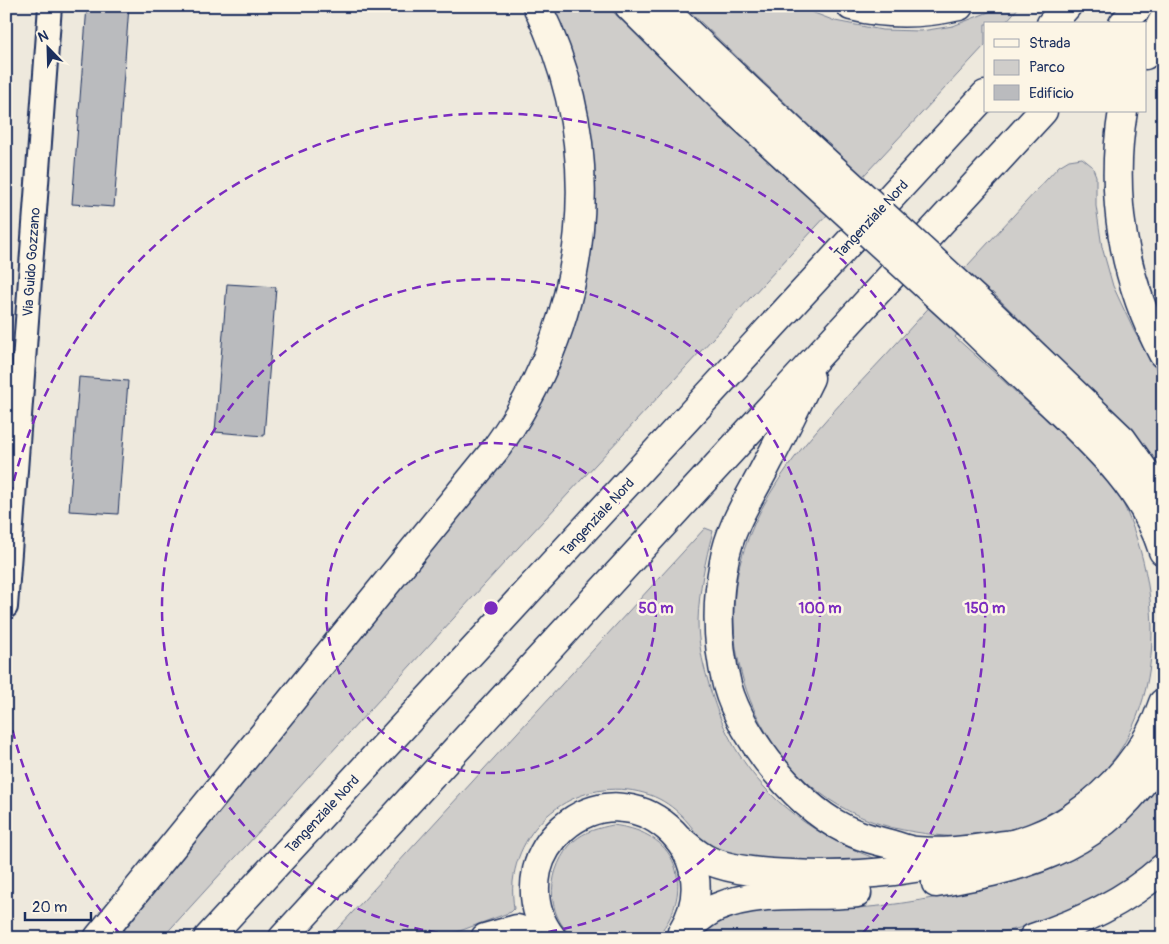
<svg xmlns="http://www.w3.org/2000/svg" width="1169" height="944" viewBox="0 0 1169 944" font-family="Pangolin,sans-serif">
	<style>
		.green { fill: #cfcdca; stroke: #757e94 }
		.building { fill: #babbbe; stroke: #1b2f5e }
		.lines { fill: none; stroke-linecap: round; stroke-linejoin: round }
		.minor-casing { stroke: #1b2f5e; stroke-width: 26 }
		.tertiary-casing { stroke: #1b2f5e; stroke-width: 31 }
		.motorway-casing { stroke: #1b2f5e; stroke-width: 31 }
		.minor { stroke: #fcf5e5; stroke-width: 22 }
		.tertiary { stroke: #fcf5e5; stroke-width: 28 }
		.motorway { stroke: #fcf5e5; stroke-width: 28 }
		.tertiary-bridge-casing { stroke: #1b2f5e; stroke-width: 31; stroke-linecap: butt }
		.tertiary-bridge { stroke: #fcf5e5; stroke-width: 28 }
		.ring { fill: none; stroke: #7b2cbf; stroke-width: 2.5; stroke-dasharray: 9 6 }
		.labels { text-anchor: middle; stroke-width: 5; stroke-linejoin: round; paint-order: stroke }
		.street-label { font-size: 14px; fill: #1b2f5e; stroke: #fcf5e5 }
		.centre { fill: #7b2cbf; stroke: #fcf5e5; stroke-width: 2.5 }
		.ring-label { font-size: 15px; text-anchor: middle; font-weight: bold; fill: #7b2cbf; stroke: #fcf5e5; stroke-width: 5; stroke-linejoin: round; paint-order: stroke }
	</style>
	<rect width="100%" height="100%" fill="#eee9dd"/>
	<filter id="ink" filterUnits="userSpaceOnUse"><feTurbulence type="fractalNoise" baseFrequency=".02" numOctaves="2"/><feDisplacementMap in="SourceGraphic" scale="10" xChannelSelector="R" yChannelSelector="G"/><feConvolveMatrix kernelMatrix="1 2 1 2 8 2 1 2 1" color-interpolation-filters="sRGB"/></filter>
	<g filter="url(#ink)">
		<g class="green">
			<polygon points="550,6 607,6 714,111 783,175 819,135 684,6 796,6 835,21 882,30 921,31 953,26 1004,6 1020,6 1004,24 985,24 985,45 505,562 162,938 118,938 483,485 519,438 548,387 569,339 587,279 593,212"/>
			<path d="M1082 158 1092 166 1096 176V206L1102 247 1113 286 1134 331 1163 381V470L1117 416 992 292 955 337C983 362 1011 388 1039 413 1069 440 1100 467 1122 501 1169 602 1169 741 1062 806 1042 818 1019 830 996 835 970 840 940 836 915 832 851 823 799 787 766 732 734 679 725 613 743 553 769 470 838 408 895 345 949 285 1004 226 1059 166L1069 160Z"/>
			<path d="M705 528 713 531C705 561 699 590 698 621 698 641 702 661 708 681 731 770 789 826 874 858L873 865 763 864 705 847C692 825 675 804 650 795 587 773 520 816 513 882 512 891 513 900 514 909L511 912 441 938H329Z"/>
			<path d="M1163 778V854L1108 894 1032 925 978 938H704C712 920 735 910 754 908 787 904 822 909 856 908 890 906 924 900 957 893 989 887 1022 882 1052 869 1096 849 1132 813 1163 778Z"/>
			<path d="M613 825C626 827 637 829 649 836 689 858 684 910 655 938H575C543 916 547 866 574 841 585 831 599 828 613 825Z"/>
		</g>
		<g class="building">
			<polygon points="87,6 129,6 114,207 72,204"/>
			<polygon points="227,284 276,287 264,436 215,432"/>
			<polygon points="79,377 128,381 118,514 69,511"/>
		</g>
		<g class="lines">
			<g class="minor-casing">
				<polyline id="minor" points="6,607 50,6"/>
			</g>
			<g class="tertiary-casing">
				<g id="tertiary">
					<polyline points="629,6 730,106 789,160"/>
					<polyline points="660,6 805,143"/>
					<polyline points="985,308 1122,439 1163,497"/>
					<path d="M969 325C996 352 1024 378 1052 404 1096 446 1144 490 1163 551"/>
					<path d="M679 839C689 847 698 856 710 861 735 871 765 873 792 874 863 878 925 870 993 850 1021 842 1049 834 1073 817 1112 791 1149 748 1163 703"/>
					<path d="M936 883C1038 865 1104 846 1163 754"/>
					<path d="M552 938C536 918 532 894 537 870 541 854 551 839 563 828 633 767 732 853 682 932"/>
					<path d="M680 938 683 932C694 923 705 912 718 907 762 889 810 898 857 893"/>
				</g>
			</g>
			<g class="motorway-casing">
				<g id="motorway">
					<path d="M851 6C886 15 924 14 959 6"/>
					<polyline points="1051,24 1067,6"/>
					<polyline points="1123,24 1139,6"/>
					<polyline points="1145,55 1163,21"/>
					<path d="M1123 111C1109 194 1123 279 1163 354"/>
					<path d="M810 378C796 406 783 434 768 462 752 494 730 525 724 562 716 603 717 645 727 685 742 740 801 812 854 833 866 838 878 841 890 844 898 846 907 850 916 851 948 854 981 848 1014 844"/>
					<path d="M98 938 495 450C590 319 609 153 537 6"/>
					<polyline points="208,938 985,95"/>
					<polyline points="283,938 1043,111"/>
					<polyline points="485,938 517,929 544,938"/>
					<path d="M1033 938C1081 922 1125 902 1163 868"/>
				</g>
			</g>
			<use href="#minor" class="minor"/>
			<use href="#tertiary" class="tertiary"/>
			<use href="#motorway" class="motorway"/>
			<g class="tertiary-bridge-casing">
				<g id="tertiary-bridge">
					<polyline points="805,143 985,308"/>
					<polyline points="789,160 969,325"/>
				</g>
			</g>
			<use href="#tertiary-bridge" class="tertiary-bridge"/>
		</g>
	</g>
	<g class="ring">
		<circle cx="491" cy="608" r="165"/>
		<circle cx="491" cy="608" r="329"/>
		<path d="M121 935A494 494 0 0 1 7 706M7 510A494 494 0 1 1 861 935"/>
	</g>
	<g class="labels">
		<g class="street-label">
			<text transform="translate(871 219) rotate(-47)" y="5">Tangenziale Nord</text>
			<text transform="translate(31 262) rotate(-86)" y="5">Via Guido Gozzano</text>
			<text transform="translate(597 517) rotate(-47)" y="5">Tangenziale Nord</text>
			<text transform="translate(322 814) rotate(-47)" y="5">Tangenziale Nord</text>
		</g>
	</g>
	<circle cx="491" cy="608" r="8" class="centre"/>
	<g class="ring-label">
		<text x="656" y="613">50 m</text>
		<text x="820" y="613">100 m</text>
		<text x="985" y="613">150 m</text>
	</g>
	<rect width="1169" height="944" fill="none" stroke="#fcf5e5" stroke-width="25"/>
	<rect x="12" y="12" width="1144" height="919" fill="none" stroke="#1b2f5e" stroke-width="2" filter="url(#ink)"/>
	<rect x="984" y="22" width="162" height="90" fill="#fcf5e5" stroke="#a2a6af"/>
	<rect x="994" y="39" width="25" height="8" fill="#fcf5e5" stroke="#a2a6af"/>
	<text x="1029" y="48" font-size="15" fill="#1b2f5e">Strada</text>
	<rect x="994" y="60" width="25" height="15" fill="#cfcdca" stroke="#a2a6af"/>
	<text x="1029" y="72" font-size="15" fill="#1b2f5e">Parco</text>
	<rect x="994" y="85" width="25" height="15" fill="#babbbe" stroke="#a2a6af"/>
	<text x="1029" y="98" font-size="15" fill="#1b2f5e">Edificio</text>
	<g transform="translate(48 48) rotate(337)" stroke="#fcf5e5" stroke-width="4" paint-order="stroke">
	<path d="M0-4L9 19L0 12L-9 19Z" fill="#1b2f5e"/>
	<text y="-8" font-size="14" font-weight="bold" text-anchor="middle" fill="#1b2f5e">N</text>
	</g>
	<path d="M25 912v8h66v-8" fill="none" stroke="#1b2f5e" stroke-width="2.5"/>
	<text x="32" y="912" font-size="15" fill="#1b2f5e" stroke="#fcf5e5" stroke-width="4" paint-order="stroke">20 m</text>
</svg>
